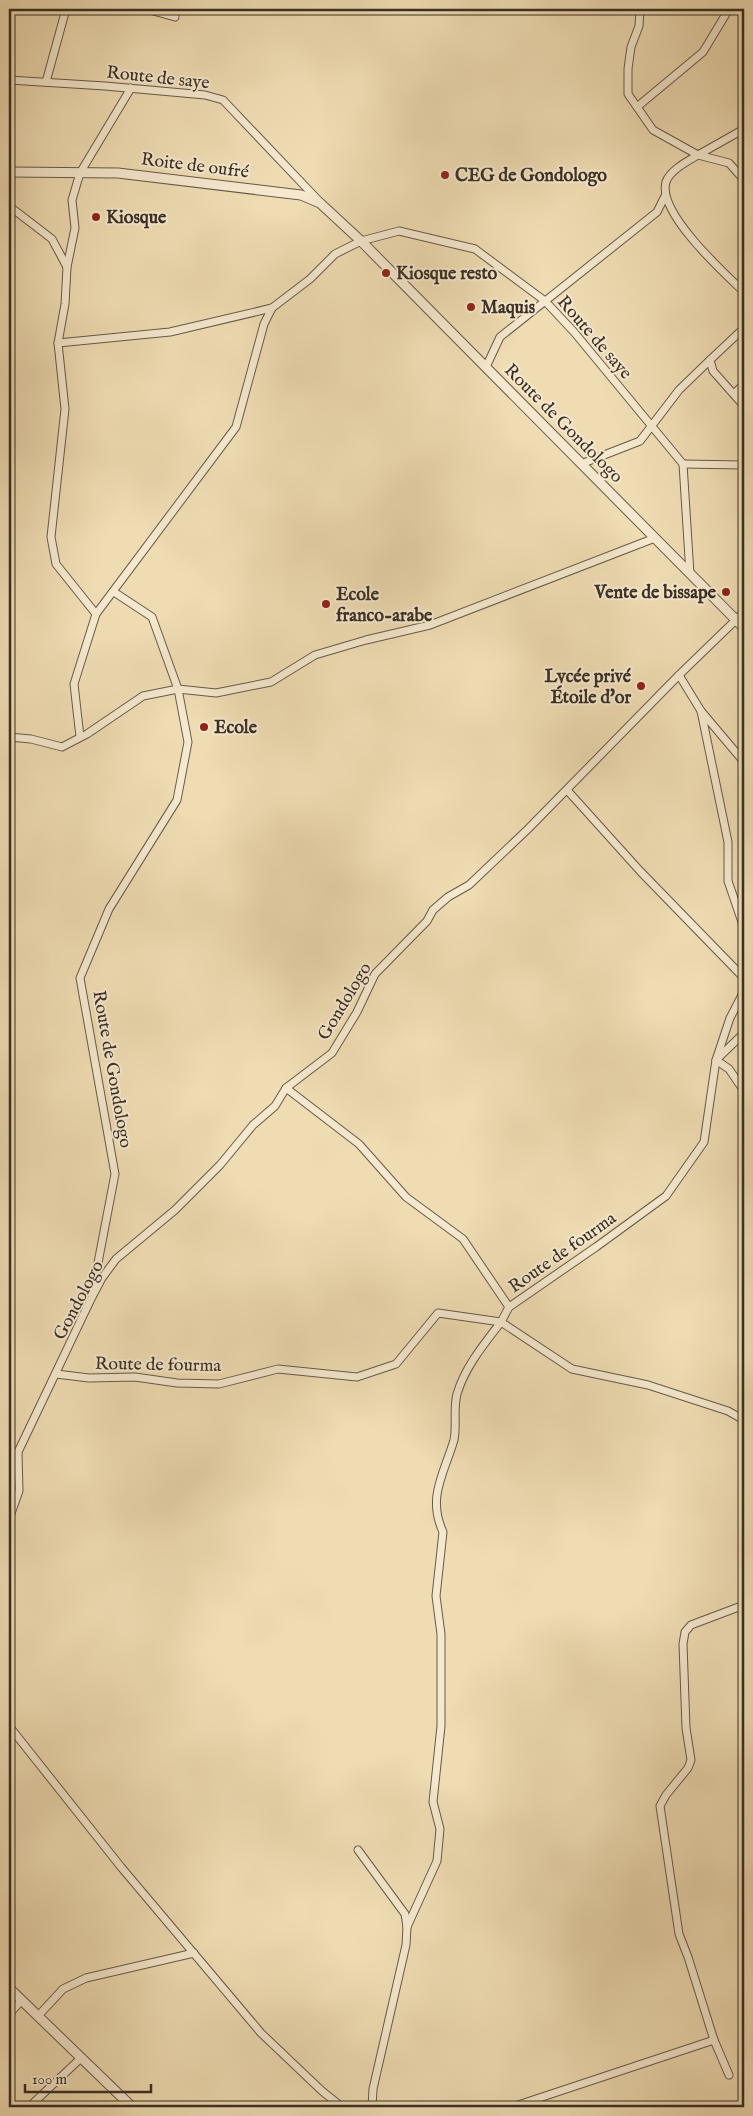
<svg xmlns="http://www.w3.org/2000/svg" width="753" height="2116" viewBox="0 0 753 2116" font-family="'IM FELL English',serif">
	<style>
		.lines { fill: none; stroke-linecap: round; stroke-linejoin: round }
		.minor-casing { stroke: #665a48; stroke-width: 9 }
		.tertiary-casing { stroke: #665a48; stroke-width: 11 }
		.minor { stroke: #f5e8ce; stroke-width: 7 }
		.tertiary { stroke: #f5e8ce; stroke-width: 9 }
		.poi-dot { fill: #8f2418; stroke: #f5e8ce; stroke-width: 2 }
		.labels { text-anchor: middle; stroke-width: 4; stroke-linejoin: round; paint-order: stroke }
		.street-label { font-size: 18px; fill: #392f25; stroke: #f5e8ce }
		.poi-label { font-size: 18px; font-weight: bold; fill: #392f25; stroke: #f5e8ce; text-anchor: start }
	</style>
	<rect width="100%" height="100%" fill="#efdcb3"/>
	<filter id="stains"><feTurbulence type="fractalNoise" baseFrequency=".004" numOctaves="4"/><feColorMatrix values="0 0 0 0 .2 0 0 0 0 .09 0 0 0 0 .02 0 0 0 .5 -.17"/></filter>
	<radialGradient id="worn" r=".72"><stop offset=".6" stop-color="#630" stop-opacity="0"/><stop offset="1" stop-color="#630" stop-opacity=".3"/></radialGradient>
	<g class="lines">
		<g class="minor-casing">
			<g id="minor">
				<polyline points="146,9 175,17"/>
				<polyline points="640,9 639,26 631,47 628,69 628,94 653,130 698,155 744,129"/>
				<polyline points="9,80 105,86 205,95 223,100 319,201"/>
				<polyline points="46,82 66,9"/>
				<polyline points="637,107 703,52 729,9"/>
				<path d="M744 180 729 163 698 155C688 161 670 170 666 182 657 212 723 272 744 292"/>
				<polyline points="9,206 52,239 67,267 65,304 58,343 65,409 51,537 56,564 96,614 74,684 80,737"/>
				<polyline points="67,267 75,228 72,200 80,173 131,88"/>
				<polyline points="744,328 710,360 713,371 744,406"/>
				<polyline points="58,343 170,332 272,308 310,279 335,254 361,241 399,231 475,249 545,301 574,332 683,464 690,574"/>
				<polyline points="486,367 500,337 657,212 665,196"/>
				<polyline points="734,394 744,384"/>
				<polyline points="581,464 640,441 679,390 710,360"/>
				<polyline points="683,464 744,465"/>
				<polyline points="96,614 236,427 264,324 272,308"/>
				<polyline points="679,675 701,711 744,762"/>
				<polyline points="701,711 728,842 728,881 742,922 744,940"/>
				<polyline points="9,737 31,739 62,747 87,734 143,696 178,689 216,693 271,682 315,655 366,640 430,625 655,538"/>
				<polyline points="567,790 640,871 744,978"/>
				<polyline points="718,1058 744,1033"/>
				<polyline points="716,1060 729,1069 744,1091"/>
				<polyline points="286,1088 359,1144 406,1197 463,1239 509,1307"/>
				<polyline points="92,1294 115,1174 80,978 109,909 177,800 188,742 178,689 152,617 114,592"/>
				<polyline points="56,1374 89,1378 135,1377 177,1383 219,1384 278,1369 357,1377 396,1364 438,1313 501,1322 509,1307 596,1247 666,1196 704,1142 716,1060 730,1018 744,991"/>
				<polyline points="9,1519 19,1491 18,1452 90,1301 102,1278 116,1259 175,1210 220,1165 253,1125 275,1106 286,1088 332,1053 357,1012 375,974 427,921 433,910 448,897 469,885 528,829 679,675 744,612"/>
				<polyline points="9,1726 121,1867 261,2033 322,2091 342,2107"/>
				<polyline points="358,1850 405,1914 407,1927 406,1945 373,2089 372,2107"/>
				<path d="M407 1927 437 1861 440 1829 433 1802 441 1726V1634L436 1596 443 1532C427 1497 444 1474 454 1440 457 1426 453 1409 457 1394 465 1367 484 1344 501 1322L572 1369 648 1385 728 1411 744 1420"/>
				<polyline points="9,2014 22,2000"/>
				<polyline points="38,2016 63,1989 86,1978 194,1953"/>
				<polyline points="729,2075 714,2040 688,1957 679,1934 660,1806 666,1795 688,1768 691,1760 686,1728 683,1644 685,1632 691,1625 744,1605"/>
				<polyline points="29,2107 81,2058"/>
				<polyline points="512,2107 714,2040"/>
			</g>
		</g>
		<g class="tertiary-casing">
			<g id="tertiary">
				<polyline points="9,172 118,173 301,195 320,203 361,241 744,628"/>
				<polyline points="9,1988 132,2107"/>
			</g>
		</g>
		<use href="#minor" class="minor"/>
		<use href="#tertiary" class="tertiary"/>
	</g>
	<g class="poi-dot">
		<circle cx="445" cy="175" r="5"/>
		<circle cx="96" cy="217" r="5"/>
		<circle cx="386" cy="273" r="5"/>
		<circle cx="471" cy="307" r="5"/>
		<circle cx="726" cy="592" r="5"/>
		<circle cx="326" cy="604" r="5"/>
		<circle cx="641" cy="686" r="5"/>
		<circle cx="204" cy="727" r="5"/>
	</g>
	<g class="labels">
		<g class="street-label">
			<text transform="translate(158 77) rotate(6)" y="6">Route de saye</text>
			<text transform="translate(195 165) rotate(7)" y="6">Roite de oufré</text>
			<text transform="translate(595 337) rotate(49)" y="6">Route de saye</text>
			<text transform="translate(564 423) rotate(45)" y="6">Route de Gondologo</text>
			<text transform="translate(344 1001) rotate(-59)" y="6">Gondologo</text>
			<text transform="translate(113 1069) rotate(80)" y="6">Route de Gondologo</text>
			<text transform="translate(562 1252) rotate(-35)" y="6">Route de fourma</text>
			<text transform="translate(78 1300) rotate(-62)" y="6">Gondologo</text>
			<text transform="translate(158 1364) rotate(1)" y="6">Route de fourma</text>
		</g>
		<g class="poi-label">
			<text x="455" y="181">CEG de Gondologo</text>
			<text x="106" y="223">Kiosque</text>
			<text x="396" y="279">Kiosque resto</text>
			<text x="481" y="313">Maquis</text>
			<text x="716" y="598" text-anchor="end">Vente de bissape</text>
			<text x="336" y="600">Ecole<tspan x="336" dy="21">franco-arabe</tspan></text>
			<text x="631" y="682" text-anchor="end">Lycée privé<tspan x="631" dy="21">Étoile d'or</tspan></text>
			<text x="214" y="733">Ecole</text>
		</g>
	</g>
	<rect width="753" height="2116" fill="none" stroke="#efdcb3" stroke-width="30"/>
	<rect x="10" y="10" width="733" height="2096" fill="none" stroke="#392f25" stroke-width="2.5"/>
	<rect x="15" y="15" width="723" height="2086" fill="none" stroke="#392f25"/>
	<path d="M25 2084v8h126v-8" fill="none" stroke="#392f25" stroke-width="2.5"/>
	<text x="32" y="2084" font-size="15" fill="#392f25" stroke="#f5e8ce" stroke-width="4" paint-order="stroke">100 m</text>
	<rect width="100%" height="100%" filter="url(#stains)"/>
	<rect width="100%" height="100%" fill="url(#worn)"/>
</svg>
